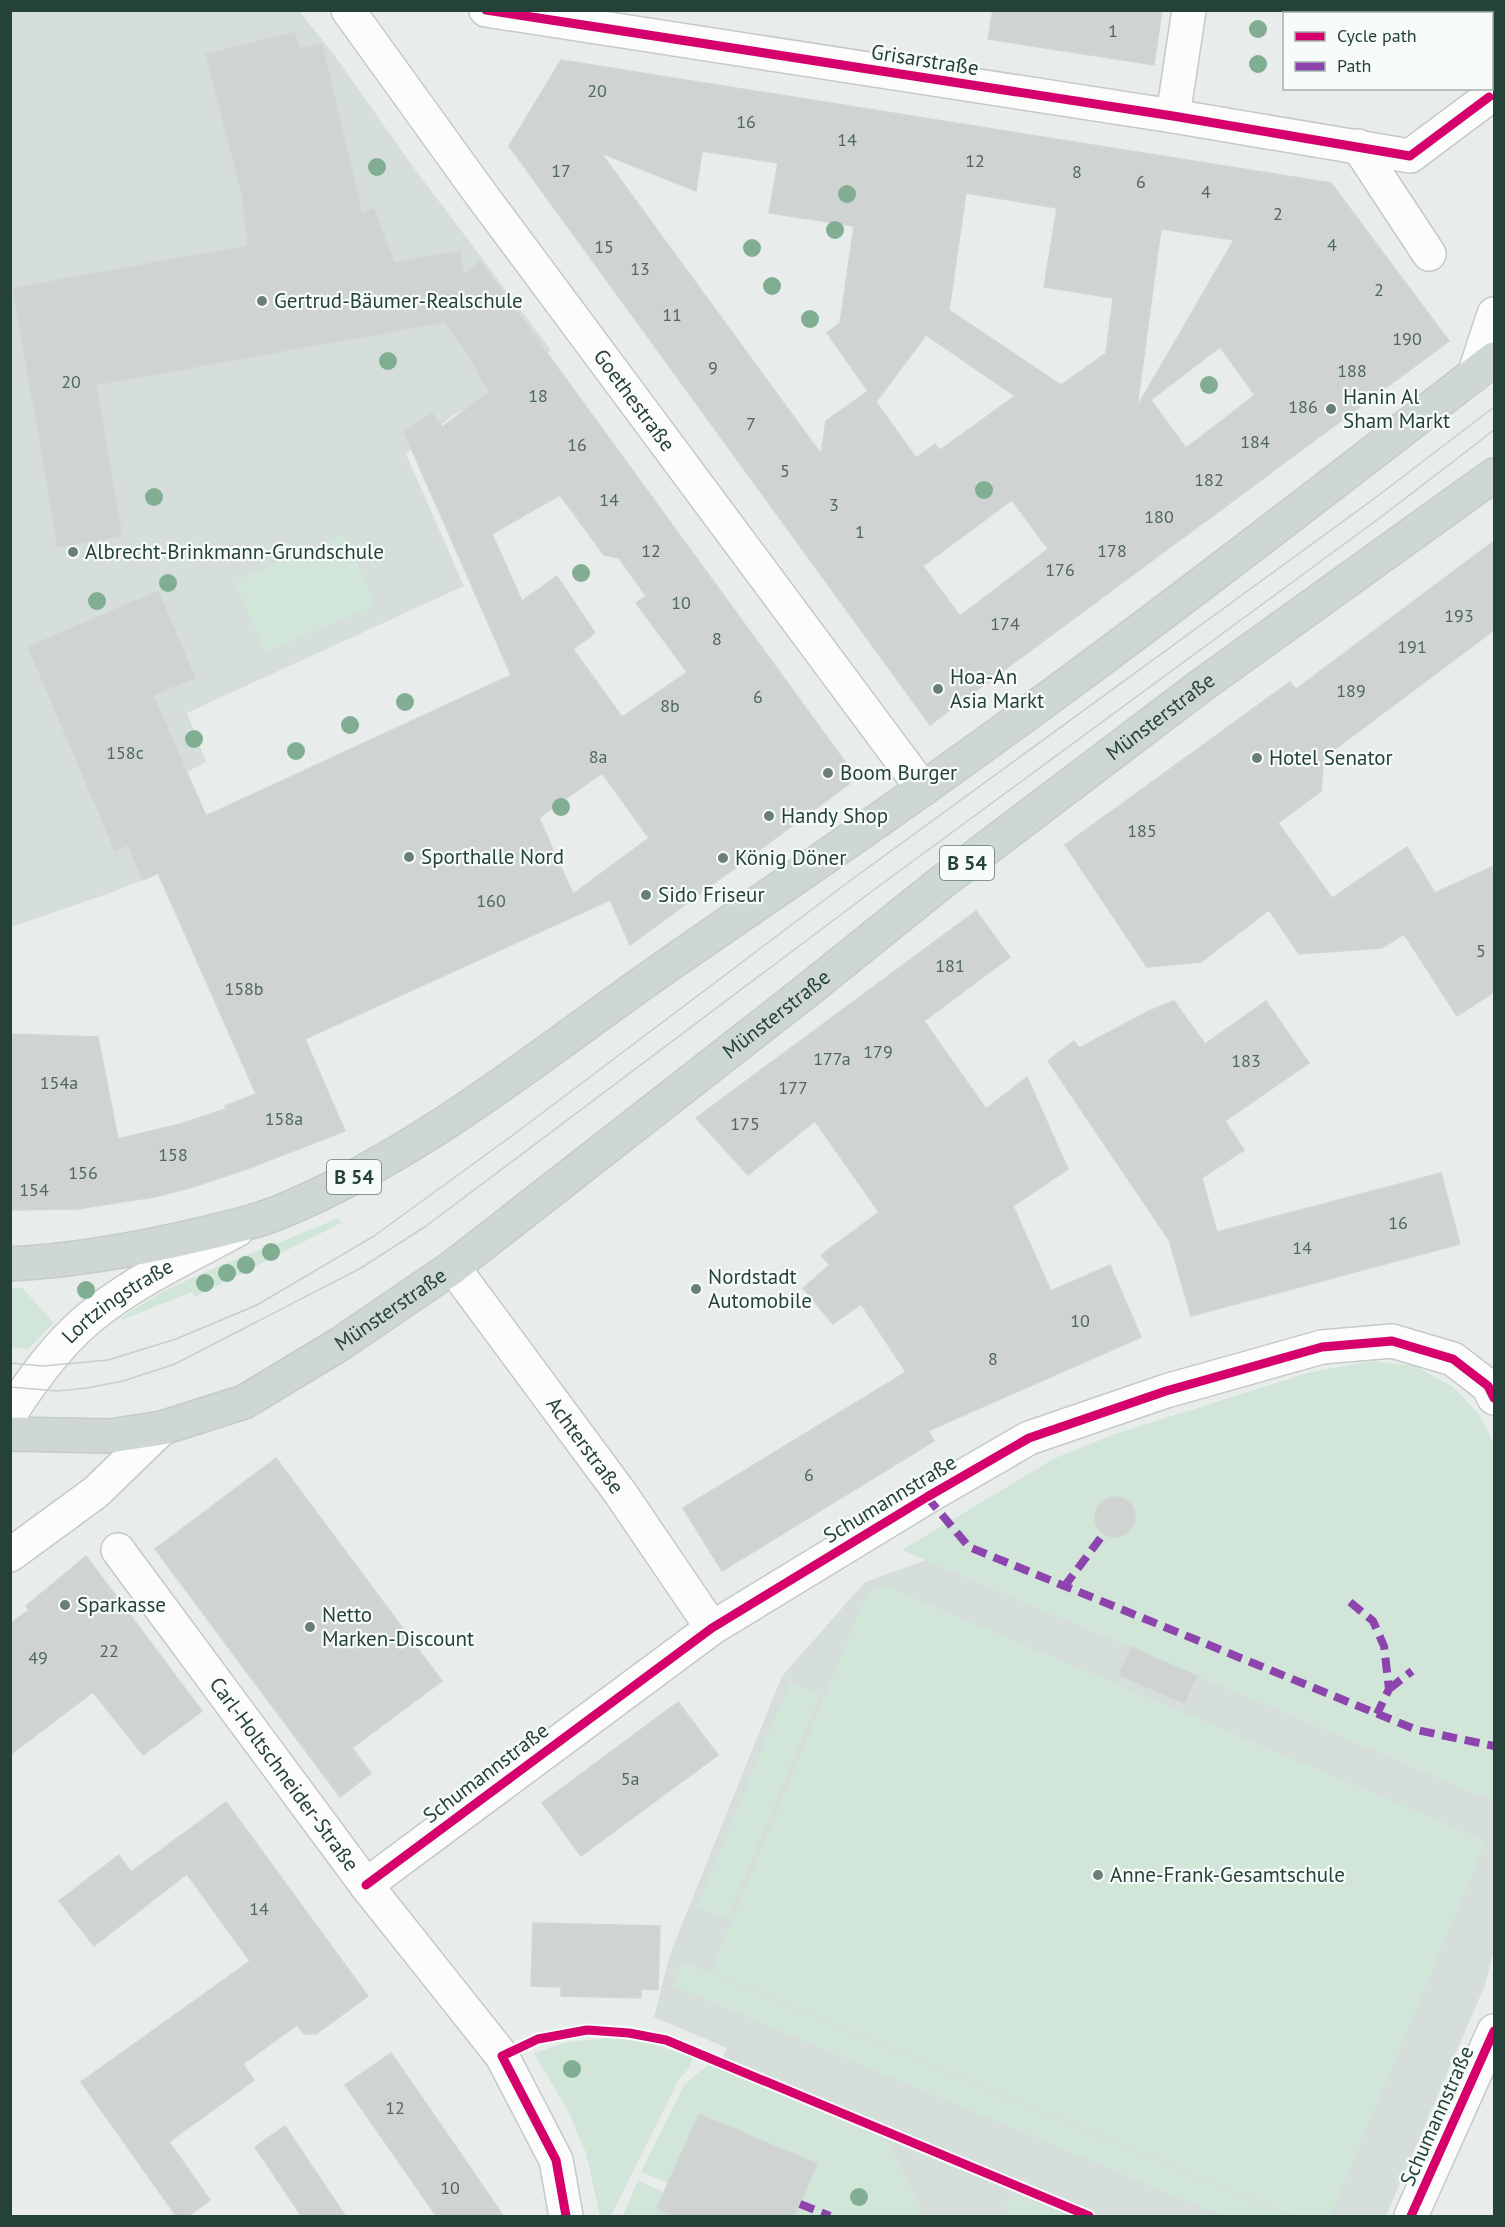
<svg xmlns="http://www.w3.org/2000/svg" width="1505" height="2227" viewBox="0 0 1505 2227" font-family="'PT Sans',sans-serif">
	<style>
		.built { fill: #d6dedb }
		.green { fill: #d1e6d8 }
		.building { fill: #cfd4d2; stroke: #d1d6d4; stroke-width: 1.5; fill-rule: evenodd }
		.lines { fill: none; stroke-linecap: round; stroke-linejoin: round }
		.street-casing { stroke: #c5cac8; stroke-width: 36 }
		.primary-casing { stroke: #c3ccc9; stroke-width: 36 }
		.street { stroke: #fcfcfc; stroke-width: 33 }
		.primary { stroke: #cfd7d5; stroke-width: 33 }
		.tram { stroke: #c9cdcc; stroke-width: 1.5 }
		.quiet { stroke: #8e44ad; stroke-width: 8; stroke-dasharray: 15 8; stroke-linecap: butt }
		.cycleway-casing { stroke: #f7fbf9; stroke-width: 13 }
		.cycleway { stroke: #d6006c; stroke-width: 9 }
		.tree { fill: #81ae93 }
		.poi-dot { fill: #697e78; stroke: #f7fbf9; stroke-width: 2 }
		.labels { text-anchor: middle; stroke-width: 4.5; stroke-linejoin: round; paint-order: stroke }
		.number-label { font-size: 18px; fill: #506761 }
		.shield { fill: #f7fbf9; stroke: #637a73; stroke-width: 1.5 }
		.shield-label { font-size: 20px; font-weight: bold; fill: #24423a }
		.street-label { font-size: 21px; fill: #24423a; stroke: #f7fbf9 }
		.poi-label { font-size: 21px; fill: #24423a; stroke: #f7fbf9; text-anchor: start }
	</style>
	<rect width="100%" height="100%" fill="#e8edeb"/>
	<g class="built">
		<polygon points="10,11 299,11 332,52 414,168 551,350 488,397 452,416 406,454 464,586 187,713 206,762 187,772 205,812 199,815 143,880 110,893 11,927"/>
		<polygon points="926,1560 1494,1801 1494,1950 1485,1985 1386,2216 654,2216 727,2048 654,2017 670,1954 782,1676 865,1582"/>
	</g>
	<g class="green">
		<polygon points="345,534 375,605 265,652 235,581"/>
		<path d="M338 1218 341 1223 195 1297 192 1292 121 1320V1318C139 1306 157 1294 177 1285 229 1259 285 1242 338 1218Z"/>
		<polygon points="11,1288 22,1288 54,1323 28,1349 11,1347"/>
		<polygon points="1373,1361 1415,1366 1453,1387 1479,1414 1494,1443 1494,1801 902,1550 1055,1458 1115,1434 1311,1372"/>
		<polygon points="885,1586 1486,1841 1330,2216 1293,2216 711,1972 867,1594"/>
		<polygon points="790,1682 820,1694 727,1919 697,1907"/>
		<polygon points="683,1962 1287,2216 1223,2216 673,1986"/>
		<polygon points="609,2038 652,2043 693,2058 690,2067 679,2079 611,2216 600,2216 586,2153 569,2113 534,2053 568,2042"/>
		<polygon points="709,2064 887,2141 922,2211 922,2216 794,2216 817,2164 699,2114 694,2130 691,2130 693,2132 688,2145 685,2144 684,2146 686,2148 681,2161 677,2161 680,2163 675,2176 671,2177 671,2184 641,2172 685,2084"/>
		<polygon points="638,2180 667,2194 657,2216 623,2216"/>
		<polygon points="1017,2196 1066,2216 1008,2216 1007,2199"/>
	</g>
	<g class="building">
		<polygon points="993,10 1162,10 1154,65 988,39"/>
		<path d="M294 32 300 49 322 44 362 213 374 209 394 263 460 251 464 275 480 261 851 770 849 784 630 945 610 900 305 1039 345 1131 247 1169 193 1187 154 1197 77 1209 10 1210V1034L98 1037 118 1139 180 1124 226 1109 225 1106 256 1094 158 873 143 880 128 845 115 851 28 647 158 591 195 678 153 695 206 816 511 675 404 432 432 413 442 427 489 392 464 348 445 322 96 385 122 536 58 547 13 288 248 246 242 194 206 54ZM560 495 604 555 619 558 646 596 636 603 687 672 622 717 573 649 595 633 557 576 522 601 492 534ZM602 773 649 838 573 894 539 818Z"/>
		<path d="M561 60 1331 183 1449 341 930 725 509 146ZM702 151 778 163 769 213 854 226 840 323 827 333 868 391 826 421 821 454 601 153 696 191ZM966 193 1057 208 1044 287 1113 298 1106 353 1061 385 949 310ZM1161 229 1234 240 1137 407ZM926 335 1015 396 940 450 935 444 916 458 876 402ZM1220 347 1255 395 1186 448 1151 400ZM1012 500 1048 549 960 616 923 566Z"/>
		<polygon points="1494,541 1494,630 1334,750 1336,752 1321,762 1323,765 1321,791 1278,823 1332,898 1407,847 1435,893 1494,866 1494,992 1457,1016 1404,934 1382,948 1299,954 1269,910 1201,962 1147,967 1065,845 1290,682 1296,689"/>
		<polygon points="976,911 1010,957 924,1021 986,1109 1027,1077 1068,1169 1013,1206 1051,1291 1110,1265 1141,1337 928,1431 934,1441 722,1571 683,1508 906,1372 861,1304 833,1324 803,1288 830,1265 821,1255 879,1212 815,1121 748,1175 696,1118"/>
		<polygon points="1174,1001 1205,1044 1266,1001 1309,1063 1225,1121 1244,1150 1202,1178 1217,1232 1441,1173 1460,1244 1191,1316 1169,1240 1048,1061 1074,1041 1079,1048 1149,1011"/>
		<polygon points="276,1458 442,1681 352,1748 371,1773 340,1797 155,1549"/>
		<circle cx="1115" cy="1517" r="20"/>
		<polygon points="86,1556 202,1711 143,1755 93,1692 10,1755 10,1624 29,1610 26,1606"/>
		<polygon points="1131,1647 1197,1676 1184,1703 1119,1675"/>
		<polygon points="678,1702 718,1755 581,1856 542,1803"/>
		<polygon points="226,1802 368,1996 316,2034 304,2034 297,2025 243,2064 254,2080 169,2142 210,2200 187,2217 177,2217 81,2082 250,1961 187,1874 94,1946 59,1901 119,1855 131,1872"/>
		<polygon points="533,1923 660,1926 658,1990 641,1989 641,1998 561,1996 561,1987 531,1986"/>
		<polygon points="391,2053 445,2131 504,2217 437,2217 345,2085"/>
		<polygon points="699,2114 817,2164 794,2217 674,2217 657,2208"/>
		<polygon points="285,2126 346,2217 302,2217 255,2147"/>
	</g>
	<g class="lines">
		<g class="street-casing">
			<g id="street">
				<path id="s1" d="M348 10 477 189 923 789"/>
				<polyline points="486,10 1173,116 1410,156 1489,97"/>
				<polyline points="1173,116 1189,10"/>
				<polyline points="1358,146 1429,254"/>
				<polyline points="1474,375 1494,314"/>
				<path id="s2" d="M453 1267 621 1494 712 1628"/>
				<path id="s3" d="M10 1414C32 1380 57 1345 88 1319 132 1282 187 1257 237 1230"/>
				<path id="s4" d="M118 1550 366 1885 502 2056 556 2160 566 2216"/>
				<polyline points="10,1555 96,1492 162,1428"/>
				<polyline points="366,1885 712,1628 927,1497 1029,1438 1166,1391 1322,1347 1392,1341 1453,1359 1488,1386 1494,1398"/>
				<polyline points="1411,2216 1494,2031"/>
			</g>
		</g>
		<g class="primary-casing">
			<g id="primary">
				<path d="M10 1264C75 1261 139 1249 203 1234 231 1227 260 1221 287 1209 429 1149 548 1048 674 961 756 904 840 848 921 790 1116 652 1305 505 1494 359"/>
				<path id="s5" d="M10 1434 110 1436 162 1428 244 1402 340 1344 453 1267 804 993 942 882 1202 685 1494 475"/>
			</g>
		</g>
		<use href="#street" class="street"/>
		<use href="#primary" class="primary"/>
		<g class="tram">
			<polyline points="10,1363 43,1366 108,1360 176,1339 257,1305 374,1236 513,1135 847,883 1375,498 1494,407"/>
			<polyline points="10,1387 58,1391 87,1388 123,1381 175,1364 361,1268 426,1226 875,889 1385,514 1494,430"/>
		</g>
		<g class="quiet">
			<polyline points="927,1497 969,1547 1417,1730 1494,1746"/>
			<polyline points="1064,1587 1102,1536"/>
			<polyline points="1350,1602 1373,1621 1384,1646 1389,1689 1377,1714"/>
			<polyline points="1389,1689 1412,1671"/>
			<polyline points="800,2204 830,2216"/>
		</g>
		<g class="cycleway-casing">
			<g id="cycleway">
				<polyline points="486,10 1173,116 1410,156 1489,97"/>
				<polyline points="366,1885 712,1628 927,1497 1029,1438 1166,1391 1322,1347 1392,1341 1453,1359 1488,1386 1494,1398"/>
				<polyline points="566,2216 556,2160 502,2056 538,2039 587,2030 629,2033 666,2040 1089,2216"/>
				<polyline points="1411,2216 1494,2031"/>
			</g>
		</g>
		<use href="#cycleway" class="cycleway"/>
	</g>
	<g class="tree">
		<circle cx="1258" cy="29" r="9"/>
		<circle cx="1258" cy="64" r="9"/>
		<circle cx="377" cy="167" r="9"/>
		<circle cx="847" cy="194" r="9"/>
		<circle cx="835" cy="230" r="9"/>
		<circle cx="752" cy="248" r="9"/>
		<circle cx="772" cy="286" r="9"/>
		<circle cx="810" cy="319" r="9"/>
		<circle cx="388" cy="361" r="9"/>
		<circle cx="1209" cy="385" r="9"/>
		<circle cx="984" cy="490" r="9"/>
		<circle cx="154" cy="497" r="9"/>
		<circle cx="581" cy="573" r="9"/>
		<circle cx="168" cy="583" r="9"/>
		<circle cx="97" cy="601" r="9"/>
		<circle cx="405" cy="702" r="9"/>
		<circle cx="350" cy="725" r="9"/>
		<circle cx="194" cy="739" r="9"/>
		<circle cx="296" cy="751" r="9"/>
		<circle cx="561" cy="807" r="9"/>
		<circle cx="271" cy="1252" r="9"/>
		<circle cx="246" cy="1265" r="9"/>
		<circle cx="227" cy="1273" r="9"/>
		<circle cx="205" cy="1283" r="9"/>
		<circle cx="86" cy="1290" r="9"/>
		<circle cx="572" cy="2069" r="9"/>
		<circle cx="859" cy="2197" r="9"/>
	</g>
	<g class="poi-dot">
		<circle cx="262" cy="301" r="6"/>
		<circle cx="1331" cy="409" r="6"/>
		<circle cx="73" cy="552" r="6"/>
		<circle cx="938" cy="689" r="6"/>
		<circle cx="1257" cy="758" r="6"/>
		<circle cx="828" cy="773" r="6"/>
		<circle cx="769" cy="816" r="6"/>
		<circle cx="409" cy="857" r="6"/>
		<circle cx="723" cy="858" r="6"/>
		<circle cx="646" cy="895" r="6"/>
		<circle cx="696" cy="1289" r="6"/>
		<circle cx="65" cy="1605" r="6"/>
		<circle cx="310" cy="1627" r="6"/>
		<circle cx="1098" cy="1875" r="6"/>
	</g>
	<g class="labels">
		<g class="number-label">
			<text x="1113" y="37">1</text>
			<text x="597" y="97">20</text>
			<text x="746" y="128">16</text>
			<text x="847" y="146">14</text>
			<text x="975" y="167">12</text>
			<text x="561" y="177">17</text>
			<text x="1077" y="178">8</text>
			<text x="1141" y="188">6</text>
			<text x="1206" y="198">4</text>
			<text x="1278" y="220">2</text>
			<text x="1332" y="251">4</text>
			<text x="604" y="253">15</text>
			<text x="640" y="275">13</text>
			<text x="1379" y="296">2</text>
			<text x="672" y="321">11</text>
			<text x="1407" y="345">190</text>
			<text x="713" y="374">9</text>
			<text x="1352" y="377">188</text>
			<text x="71" y="388">20</text>
			<text x="538" y="402">18</text>
			<text x="1303" y="413">186</text>
			<text x="751" y="430">7</text>
			<text x="1255" y="448">184</text>
			<text x="577" y="451">16</text>
			<text x="785" y="477">5</text>
			<text x="1209" y="486">182</text>
			<text x="609" y="506">14</text>
			<text x="834" y="511">3</text>
			<text x="1159" y="523">180</text>
			<text x="860" y="538">1</text>
			<text x="651" y="557">12</text>
			<text x="1112" y="557">178</text>
			<text x="1060" y="576">176</text>
			<text x="681" y="609">10</text>
			<text x="1459" y="622">193</text>
			<text x="1005" y="630">174</text>
			<text x="717" y="645">8</text>
			<text x="1412" y="653">191</text>
			<text x="1351" y="697">189</text>
			<text x="758" y="703">6</text>
			<text x="670" y="712">8b</text>
			<text x="125" y="759">158c</text>
			<text x="598" y="763">8a</text>
			<text x="1142" y="837">185</text>
			<text x="491" y="907">160</text>
			<text x="1481" y="957">5</text>
			<text x="950" y="972">181</text>
			<text x="244" y="995">158b</text>
			<text x="878" y="1058">179</text>
			<text x="832" y="1065">177a</text>
			<text x="1246" y="1067">183</text>
			<text x="59" y="1089">154a</text>
			<text x="793" y="1094">177</text>
			<text x="284" y="1125">158a</text>
			<text x="745" y="1130">175</text>
			<text x="173" y="1161">158</text>
			<text x="83" y="1179">156</text>
			<text x="34" y="1196">154</text>
			<text x="1398" y="1229">16</text>
			<text x="1302" y="1254">14</text>
			<text x="1080" y="1327">10</text>
			<text x="993" y="1365">8</text>
			<text x="809" y="1481">6</text>
			<text x="109" y="1657">22</text>
			<text x="38" y="1664">49</text>
			<text x="630" y="1785">5a</text>
			<text x="259" y="1915">14</text>
			<text x="395" y="2114">12</text>
			<text x="450" y="2194">10</text>
		</g>
		<g class="shield">
			<rect x="940" y="846" width="54" height="34" rx="4.5"/>
			<rect x="327" y="1160" width="54" height="34" rx="4.5"/>
		</g>
		<g class="shield-label">
			<text x="967" y="870">B 54</text>
			<text x="354" y="1184">B 54</text>
		</g>
		<g class="street-label">
			<text transform="translate(925 60) rotate(9)" y="7">Grisarstraße</text>
			<text dy="7" stroke="none"><textPath href="#s1" startOffset="484">Goethestraße</textPath></text>
			<text dy="7" stroke="none"><textPath href="#s5" startOffset="1384">Münsterstraße</textPath></text>
			<text dy="7" stroke="none"><textPath href="#s5" startOffset="898">Münsterstraße</textPath></text>
			<text dy="7" stroke="none"><textPath href="#s3" startOffset="158">Lortzingstraße</textPath></text>
			<text dy="7" stroke="none"><textPath href="#s5" startOffset="412">Münsterstraße</textPath></text>
			<text dy="7" stroke="none"><textPath href="#s2" startOffset="222">Achterstraße</textPath></text>
			<text transform="translate(890 1499) rotate(-31)" y="7">Schumannstraße</text>
			<text transform="translate(486 1773) rotate(-37)" y="7">Schumannstraße</text>
			<text dy="7" stroke="none"><textPath href="#s4" startOffset="279">Carl-Holtschneider-Straße</textPath></text>
			<text transform="translate(1437 2116) rotate(-66)" y="7">Schumannstraße</text>
		</g>
		<g class="poi-label">
			<text x="274" y="308">Gertrud-Bäumer-Realschule</text>
			<text x="1343" y="404">Hanin Al<tspan x="1343" dy="24">Sham Markt</tspan></text>
			<text x="85" y="559">Albrecht-Brinkmann-Grundschule</text>
			<text x="950" y="684">Hoa-An<tspan x="950" dy="24">Asia Markt</tspan></text>
			<text x="1269" y="765">Hotel Senator</text>
			<text x="840" y="780">Boom Burger</text>
			<text x="781" y="823">Handy Shop</text>
			<text x="421" y="864">Sporthalle Nord</text>
			<text x="735" y="865">König Döner</text>
			<text x="658" y="902">Sido Friseur</text>
			<text x="708" y="1284">Nordstadt<tspan x="708" dy="24">Automobile</tspan></text>
			<text x="77" y="1612">Sparkasse</text>
			<text x="322" y="1622">Netto<tspan x="322" dy="24">Marken-Discount</tspan></text>
			<text x="1110" y="1882">Anne-Frank-Gesamtschule</text>
		</g>
	</g>
	<rect width="1505" height="2227" fill="none" stroke="#24423a" stroke-width="24"/>
	<rect x="1283" y="12" width="210" height="78" fill="#f7fbf9" stroke="#a3b1ad" stroke-width="1.5"/>
	<rect x="1295" y="32" width="30" height="9" fill="#d6006c" stroke="#a3b1ad" stroke-width="1.5"/>
	<text x="1337" y="42" font-size="18" fill="#24423a">Cycle path</text>
	<rect x="1295" y="62" width="30" height="9" fill="#8e44ad" stroke="#a3b1ad" stroke-width="1.5"/>
	<text x="1337" y="72" font-size="18" fill="#24423a">Path</text>
</svg>
